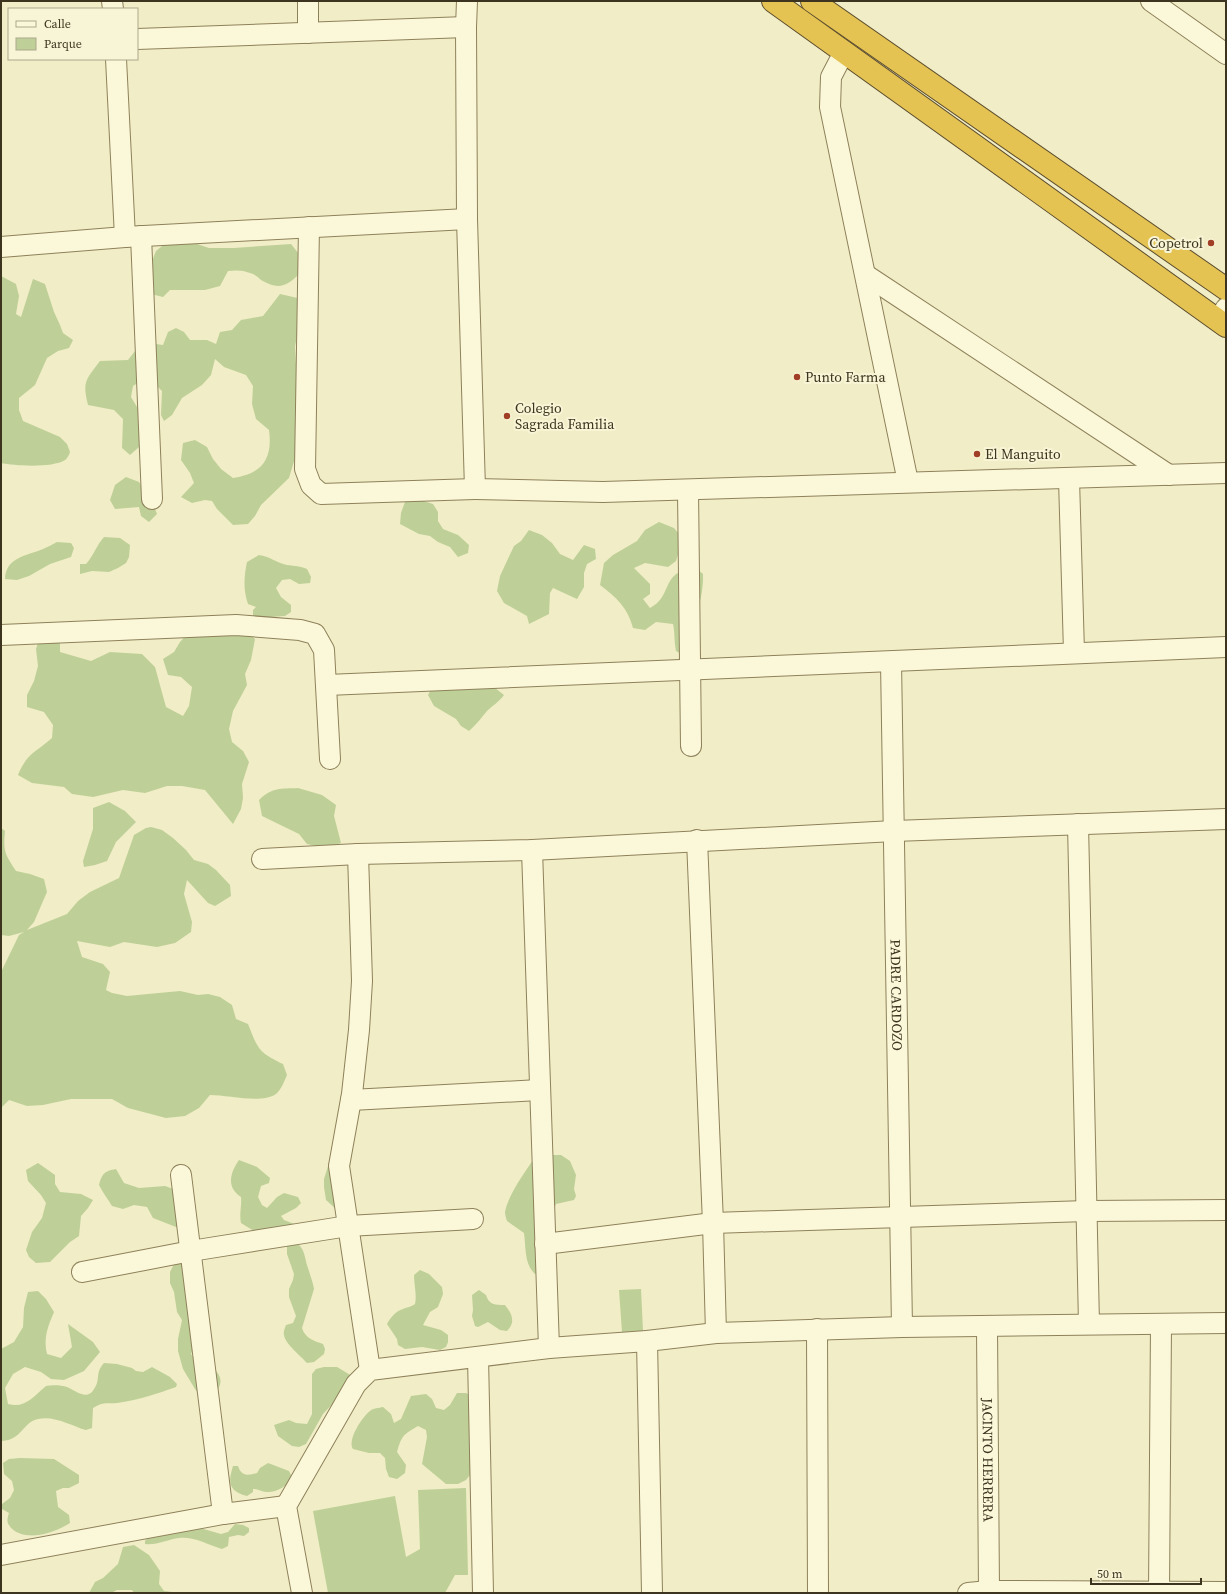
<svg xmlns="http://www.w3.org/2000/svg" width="1227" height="1594" viewBox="0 0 1227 1594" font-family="'Source Serif 4',serif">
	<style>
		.green { fill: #bed098 }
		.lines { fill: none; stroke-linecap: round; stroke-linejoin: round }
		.minor-casing { stroke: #8e815a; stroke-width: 22 }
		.highway-casing { stroke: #5c4d2e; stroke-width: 24 }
		.minor { stroke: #fbf8da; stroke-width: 20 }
		.highway { stroke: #e4c352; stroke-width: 22 }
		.poi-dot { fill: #a13f26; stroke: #f8f5d6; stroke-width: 1.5 }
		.labels { text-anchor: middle; stroke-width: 4; stroke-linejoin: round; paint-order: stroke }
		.poi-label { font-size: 14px; fill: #3d341f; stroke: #f8f5d6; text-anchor: start }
		.street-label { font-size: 14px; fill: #3d341f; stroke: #f8f5d6 }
	</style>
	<rect width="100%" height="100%" fill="#f1edc6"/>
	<g class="green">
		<path d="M167 242 176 244H197L209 248H234L291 244 299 254 300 273C287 287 278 290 261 280 258 277 254 274 250 273 243 270 236 270 228 271L220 286 205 290H170L163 297 151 294 149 269 156 251Z"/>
		<path d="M1 276 16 284 19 296 16 314 21 317 33 279 45 284 54 312 60 325 63 333 73 340 69 348 58 351 47 358 35 385 19 398V410L23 421 60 437 67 444 70 452C69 455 67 459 65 460 53 468 15 466 1 463Z"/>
		<path d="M280 294 302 299V320L297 335 295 347 296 364 299 378 295 408 299 419 297 451 289 478 261 505 255 516 248 524 233 525 217 509 212 501 205 500 192 503 181 497 194 483 190 473 181 460 183 443 195 440 207 447 213 459 221 469 233 478C262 474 273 459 269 430L256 419 252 404 253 386 246 375 224 367 215 359 211 375 202 385 182 398 172 415 164 421 161 415 162 391C148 377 149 375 133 386L131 397 143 417V431L139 447 130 455 122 448 123 419 114 410 88 405C82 381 86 380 100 361L128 360 142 342 163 345 168 332 176 328 184 332 190 340H207L216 344 220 332 232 330 241 320 263 316Z"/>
		<path d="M126 477 139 482C144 493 153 503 157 514L149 522 141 516 139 507 115 509 110 500 115 485Z"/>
		<polygon points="414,498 433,504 438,512 438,521 443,529 458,535 469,545 468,553 458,557 450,547 438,542 430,536 419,534 400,524 401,513 405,502"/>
		<path d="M659 522 674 528 683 539 676 561 668 567 645 563 634 568 650 584V594L643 599 650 608C674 596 659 571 696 568L703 574C704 601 691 629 683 655L676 651C674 641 675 633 673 624L656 622 645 630 633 628C628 608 616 597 600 585L604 563 613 555 637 541 645 530Z"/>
		<polygon points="529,530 542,535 552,543 560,554 573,560 584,545 595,549 596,559 587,564 584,573 584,587 577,599 553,588 550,593 549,614 529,624 527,616 504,603 497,591 500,576 514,546 521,541"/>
		<path d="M104 537 120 538 130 545 129 557 126 563 118 568 109 572 92 571 80 574V564H86C94 555 96 546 104 537Z"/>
		<path d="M57 542 71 543 74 548 71 557 50 564 29 576 17 580 5 579C6 557 26 556 43 549 47 547 52 545 57 542Z"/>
		<path d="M259 555C269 556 277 563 287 565 295 566 300 566 307 569L311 577 310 583 299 584 290 579 282 580 276 588 281 597 291 605V612L285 616 253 618V610L256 607 248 604C243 590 244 576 247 562Z"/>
		<path d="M191 630 247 631 255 639 251 660 245 674 247 685 233 711 229 729 232 742 243 751 249 762 242 784 243 798 241 809 233 824 205 790 182 786H167L145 793 123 790 93 797 72 794 64 787 32 783 18 775C27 753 35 753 52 738L53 725 44 712 27 707V695L34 681 38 666 36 649 39 640 60 641V652L91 661 110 652 142 654 155 667 166 707 183 716 189 706 192 687 181 677 168 675 163 659 174 652 180 642Z"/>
		<path d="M432 688H495L504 695C499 702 493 705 487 711 481 718 476 725 469 731L461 726 456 719 434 706 428 695Z"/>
		<path d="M298 788 322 795 336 805 334 816 341 843 326 848 307 844 299 834 262 816 259 800C272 787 281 789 298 788Z"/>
		<polygon points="109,802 125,811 136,822 116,842 107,861 95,865 84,867 83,861 93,829 93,808"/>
		<path d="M151 827 162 830 173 838 186 850 194 860 208 864 216 870 230 885 231 896 215 906 208 903 187 880 184 894 192 922 191 932 175 943 157 947 124 942 110 947 77 941 82 957 103 964 110 972 106 990 112 993 127 996 180 991 198 995 208 994 220 997 232 1005 236 1019 248 1024C258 1049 258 1052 283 1064L287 1075C284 1082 281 1090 276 1094 262 1104 228 1095 210 1095L199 1108 185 1116 166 1118 128 1108 112 1099H71L43 1105 27 1106 9 1100 1 1108V972L19 935 24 932 9 936 1 935V828L5 831C3 852 5 854 16 871L30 874 44 879 47 892 34 922 27 930 67 914 78 901 90 892 119 878 134 835 146 828Z"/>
		<path d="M547 1155H561L570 1161 576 1175 574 1189 576 1196 574 1200 556 1204 550 1220 546 1269 535 1274C524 1264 526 1247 524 1233L507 1221C506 1218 505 1215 505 1212 508 1195 526 1170 536 1156Z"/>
		<path d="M239 1160 257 1167 270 1178 269 1183 261 1186 258 1197 262 1205 267 1208 277 1197 284 1193 298 1197 301 1203 296 1208 281 1216 284 1220 297 1225 259 1234 241 1223C239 1214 242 1206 241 1197 226 1187 230 1173 239 1160Z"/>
		<polygon points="38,1163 55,1175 55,1184 60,1192 81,1194 93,1200 88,1208 81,1216 79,1236 70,1242 50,1262 36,1263 29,1257 26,1250 32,1232 42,1218 46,1203 41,1195 28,1181 26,1170"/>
		<polygon points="329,1163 336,1163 336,1209 326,1200 324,1187 324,1179"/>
		<path d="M116 1169 124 1183 139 1188 165 1186 176 1190 184 1225 176 1227 153 1218 147 1207 134 1205 123 1209 112 1206C108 1199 103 1193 99 1185 102 1174 104 1171 116 1169Z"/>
		<path d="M287 1239C306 1245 303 1253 308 1268 310 1275 313 1282 314 1289L302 1328C305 1338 314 1341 323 1344L325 1349 324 1354 314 1362 307 1363C301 1356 285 1344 284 1335 283 1332 285 1328 286 1325L293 1323 296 1316 289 1297V1289L293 1280 294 1274 287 1254Z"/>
		<path d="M180 1263 187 1267 197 1348 191 1353 192 1356C205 1363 231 1373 216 1392L198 1393 195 1389 183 1369 178 1351V1339L182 1320 177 1312 174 1292 170 1283V1272L174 1264Z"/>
		<path d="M420 1270 429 1274 442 1287 443 1294 438 1307 430 1312 423 1325 441 1330 448 1335V1342L446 1347 440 1350 422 1347 405 1349 398 1345 397 1339 387 1324C390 1318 396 1311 403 1309 408 1307 411 1307 415 1304 417 1295 414 1285 414 1275Z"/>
		<polygon points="641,1289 643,1331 622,1332 619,1290"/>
		<path d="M479 1290 486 1295C489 1305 495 1305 505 1305 512 1314 516 1322 507 1331L500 1330 488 1322 478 1327 475 1326 472 1316 473 1310 472 1295Z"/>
		<path d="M38 1291 46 1299 54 1312C48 1326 43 1338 47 1354L61 1358 72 1347 68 1324 93 1342 100 1352 84 1371 64 1380 51 1379 41 1372 25 1367 13 1374 5 1388 8 1404C25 1409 34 1396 46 1386 52 1385 61 1385 67 1387 76 1391 87 1401 94 1389 99 1382 97 1378 99 1371 100 1368 102 1365 104 1363L117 1364 132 1368 136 1371 143 1372 152 1367 170 1377 177 1384 176 1387C157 1394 138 1400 117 1403 106 1404 104 1401 93 1408L92 1428 86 1430C72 1426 54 1415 38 1419 23 1422 22 1440 2 1441L1 1440V1349L14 1342 23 1327 24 1308 28 1292Z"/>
		<polygon points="324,1367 337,1367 352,1376 337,1399 323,1414 306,1444 299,1447 292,1446 278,1436 274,1425 289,1420 296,1423 307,1424 312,1414 312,1374 316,1369"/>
		<path d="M457 1393H466L476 1399 473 1471 466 1480 458 1484H446L422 1464 427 1437 426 1430 418 1426C403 1435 402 1435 397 1452L406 1465 405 1473 397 1479 389 1477 386 1469 385 1458 380 1453H369L353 1449C347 1440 362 1417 370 1411 373 1408 379 1408 383 1407L391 1414 394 1423 401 1419 411 1396 426 1394 432 1399 436 1408 444 1410 450 1405Z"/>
		<path d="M20 1458 54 1459 79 1475V1483L69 1488H63L56 1491 58 1507 69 1515 70 1523C62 1528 53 1532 44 1534 33 1537 15 1536 9 1525 6 1522 8 1516 9 1513L2 1509V1504L10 1498 14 1490 12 1481 4 1474 3 1463 9 1459Z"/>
		<path d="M268 1463 289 1471 292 1477C288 1486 276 1493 266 1492 262 1492 258 1489 253 1489V1492L247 1496C228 1491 228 1482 233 1466H238C241 1476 248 1476 257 1473L260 1468Z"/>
		<polygon points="466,1488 468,1575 455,1575 445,1593 328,1593 313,1511 395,1496 406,1557 420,1549 418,1490"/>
		<path d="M235 1524 243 1525 249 1528V1532L244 1536 238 1535 229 1537 228 1546 222 1549C209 1545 193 1536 179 1538 169 1539 155 1546 145 1544V1541L148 1537 200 1528 221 1534 228 1532Z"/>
		<polygon points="134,1545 149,1555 160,1571 159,1584 164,1591 180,1593 134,1593 132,1590 117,1590 111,1593 89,1593 95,1582 103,1578 118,1564 123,1547"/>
	</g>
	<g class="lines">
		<g class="minor-casing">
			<g id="minor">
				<polyline points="112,1 113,9"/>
				<polyline points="308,1 308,33"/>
				<polyline points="467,1 466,27 467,219 475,489 603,492 1226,473"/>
				<polyline points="1151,1 1226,54"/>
				<polyline points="137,39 466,27"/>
				<polyline points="844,52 831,77 830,107 908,482"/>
				<polyline points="116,59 125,237"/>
				<polyline points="309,227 305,469 311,485 321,494 475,489"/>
				<polyline points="141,236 152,499"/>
				<polyline points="1,247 125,237 467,219"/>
				<polyline points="866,275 1169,475"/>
				<polyline points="1218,320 1226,308"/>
				<polyline points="1069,479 1074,652"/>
				<polyline points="688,490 691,746"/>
				<polyline points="1,635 236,625 300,630 315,634 324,650 330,759"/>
				<path id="s1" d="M891 662 902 1327"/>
				<polyline points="327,685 1226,647"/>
				<polyline points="1078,824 1089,1324"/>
				<polyline points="697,840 713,1223 716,1333"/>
				<polyline points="532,850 549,1348"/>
				<polyline points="358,854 362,981 359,1030 352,1094 339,1166 370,1370"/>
				<polyline points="262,859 358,854 532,850 894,831 1226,819"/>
				<polyline points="351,1100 539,1090"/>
				<polyline points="181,1175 223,1514"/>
				<polyline points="545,1244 713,1223 1087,1211 1226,1210"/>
				<polyline points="82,1272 191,1251 348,1226 473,1219"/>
				<path id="s2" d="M987 1327 989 1593"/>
				<polyline points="817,1329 818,1593"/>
				<polyline points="647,1341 652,1593"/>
				<polyline points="478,1357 483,1593"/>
				<polyline points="1,1555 223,1514 286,1506"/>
				<polyline points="302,1593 286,1506 356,1384 370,1370 549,1348 647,1341 716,1333 902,1327 1226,1323"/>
				<polyline points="968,1593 989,1591 1226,1592"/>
				<polyline points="1159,1593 1161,1324"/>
			</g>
		</g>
		<g class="highway-casing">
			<g id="highway">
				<polyline points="773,1 1226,326"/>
				<polyline points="812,1 1226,289"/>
			</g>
		</g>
		<use href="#minor" class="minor"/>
		<use href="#highway" class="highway"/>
	</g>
	<g class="poi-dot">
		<circle cx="1211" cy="243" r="4"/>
		<circle cx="797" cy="377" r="4"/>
		<circle cx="507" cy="416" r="4"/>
		<circle cx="977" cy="454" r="4"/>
	</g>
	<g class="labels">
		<g class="poi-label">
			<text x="1203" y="248" text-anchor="end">Copetrol</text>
			<text x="805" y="382">Punto Farma</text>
			<text x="515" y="413">Colegio<tspan x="515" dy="16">Sagrada Familia</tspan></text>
			<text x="985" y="459">El Manguito</text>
		</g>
		<g class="street-label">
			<text dy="5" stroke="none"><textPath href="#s1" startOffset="333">PADRE CARDOZO</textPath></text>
			<text dy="5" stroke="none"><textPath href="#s2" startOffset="133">JACINTO HERRERA</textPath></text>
		</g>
	</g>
	<rect width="1227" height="1594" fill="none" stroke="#3d341f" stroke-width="4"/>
	<rect x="8" y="8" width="130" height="52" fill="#f8f5d6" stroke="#ada88d"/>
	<rect x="16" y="21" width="20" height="6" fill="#fbf8da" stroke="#ada88d"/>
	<text x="44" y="28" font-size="12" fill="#3d341f">Calle</text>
	<rect x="16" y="38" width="20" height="12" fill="#bed098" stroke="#ada88d"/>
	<text x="44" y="48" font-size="12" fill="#3d341f">Parque</text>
	<path d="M1091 1578v6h110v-6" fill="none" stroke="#3d341f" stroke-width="2"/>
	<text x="1097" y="1578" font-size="12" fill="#3d341f" stroke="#f8f5d6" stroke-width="3" paint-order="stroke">50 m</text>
</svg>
